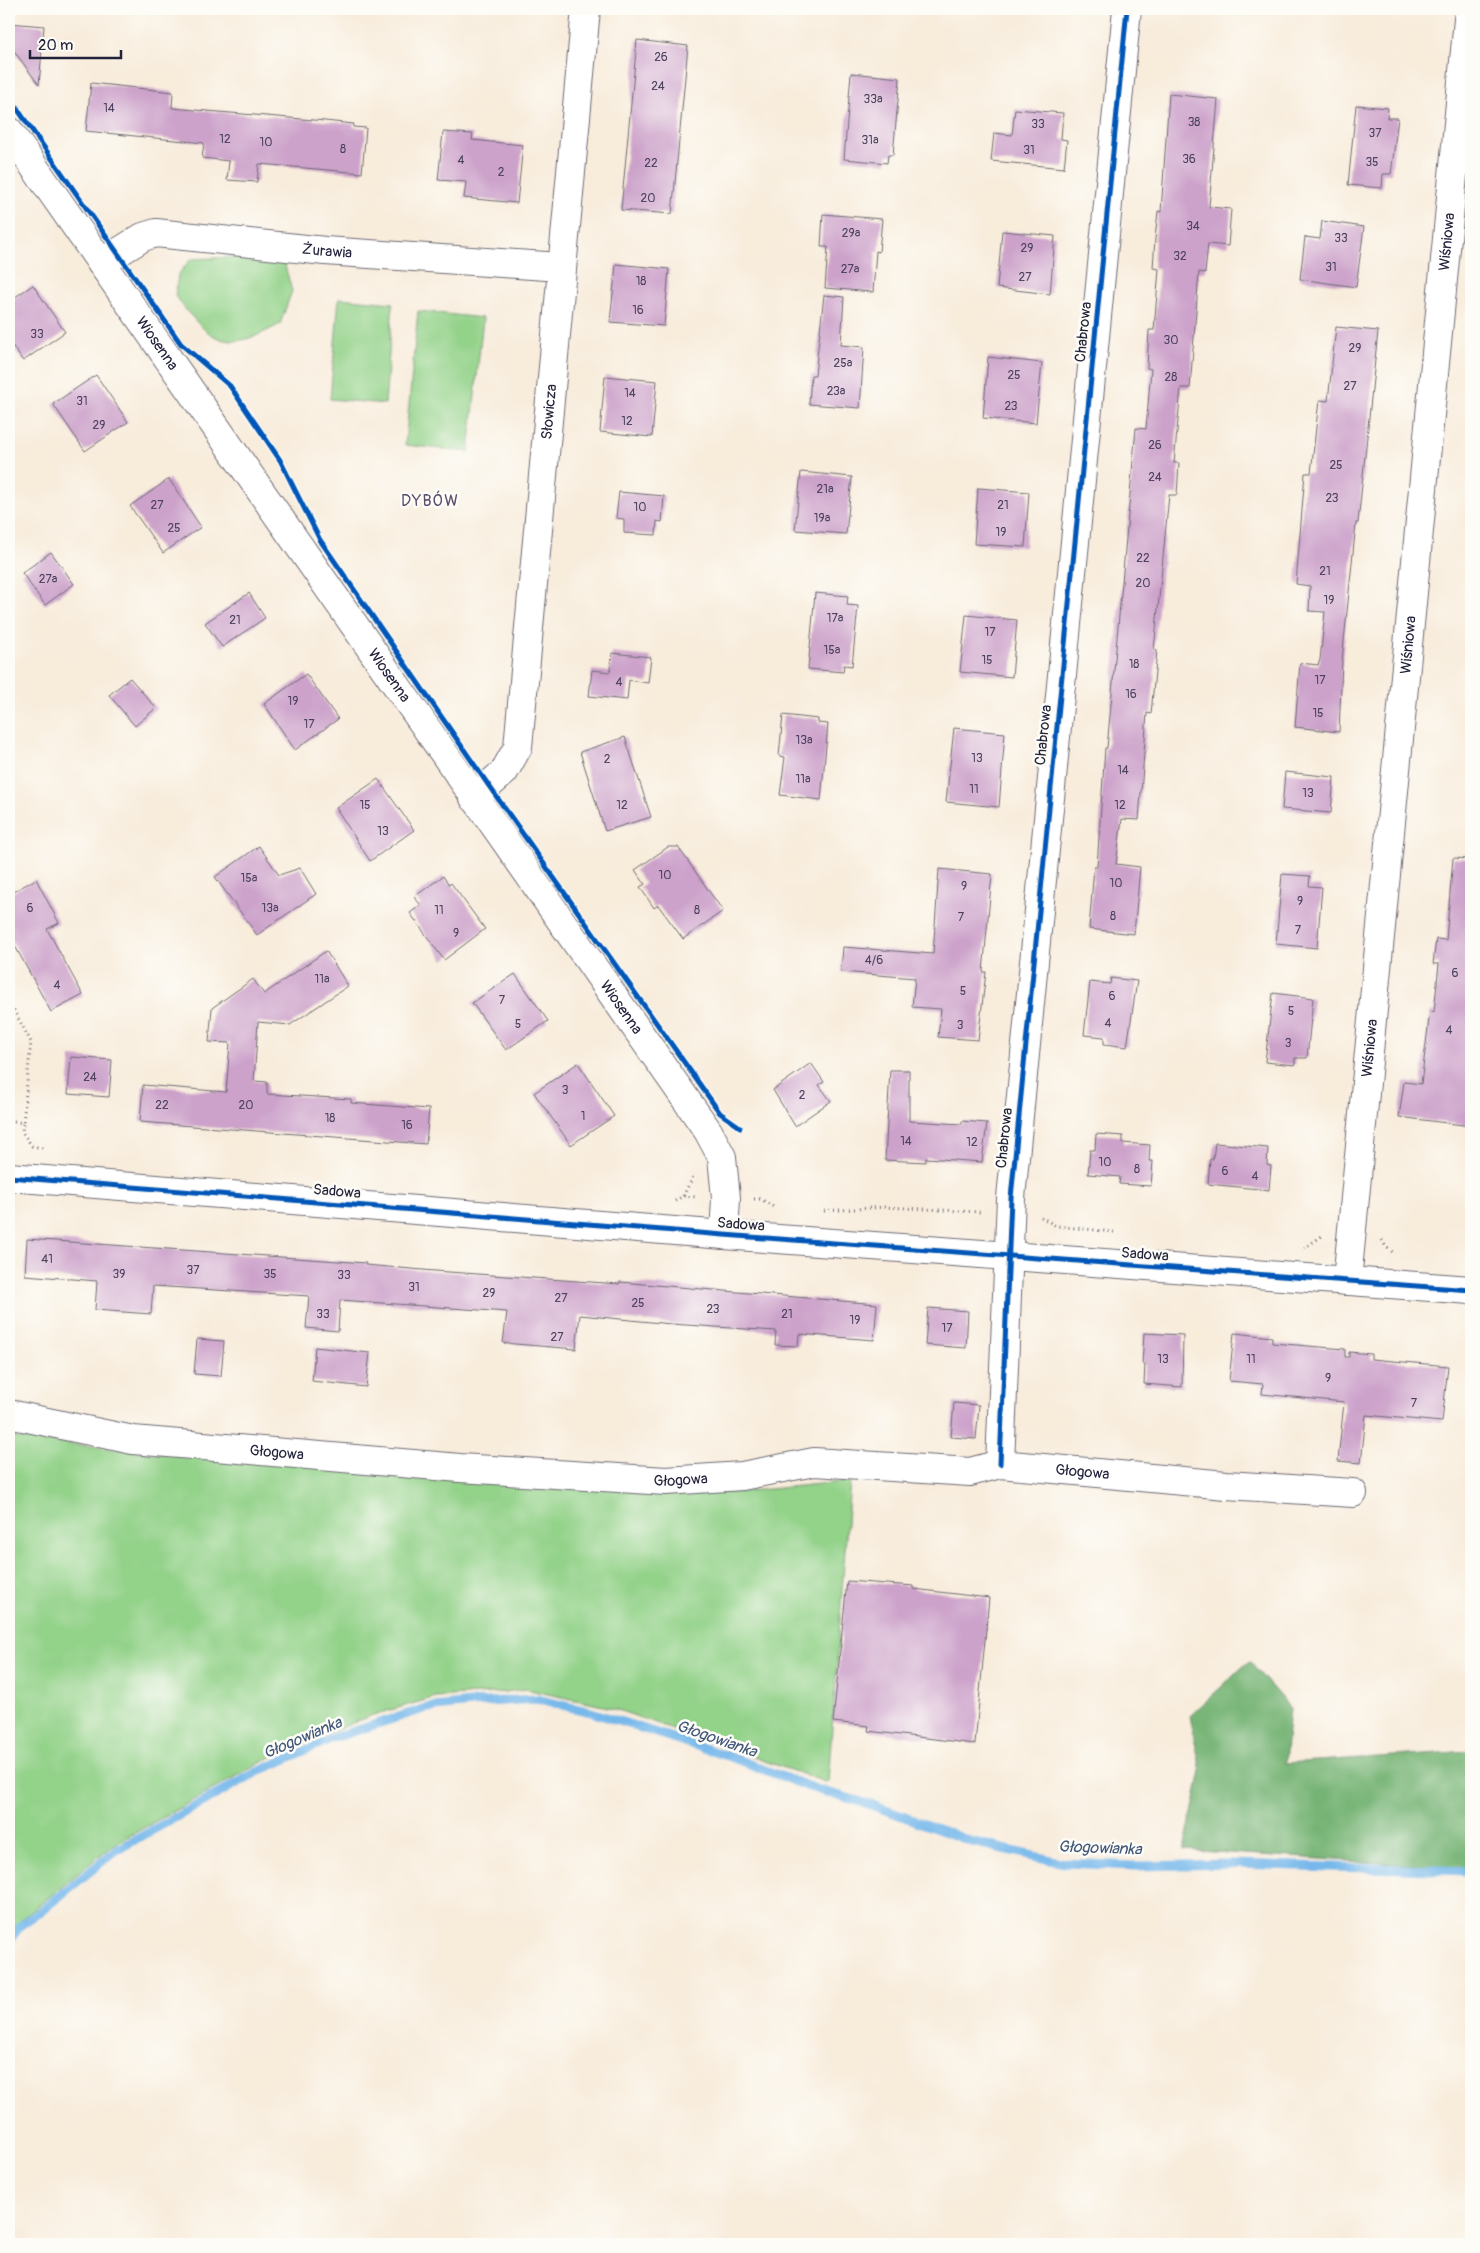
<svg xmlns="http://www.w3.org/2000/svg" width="1480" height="2253" viewBox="0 0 1480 2253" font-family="Pangolin,sans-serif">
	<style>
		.green { fill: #93d289; stroke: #5a7a62 }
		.forest { fill: #76b475; stroke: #4c6b58 }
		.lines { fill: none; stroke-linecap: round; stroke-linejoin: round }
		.stream { stroke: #76b8eb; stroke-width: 9 }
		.building { fill: #cca1ca }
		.minor-casing { stroke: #6d6973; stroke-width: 30 }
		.path { stroke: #6d6973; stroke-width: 3; stroke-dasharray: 1 4; stroke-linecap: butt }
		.minor { stroke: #fff; stroke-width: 28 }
		.cycleway-casing { stroke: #fdfcf7; stroke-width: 8 }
		.cycleway { stroke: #0057b8; stroke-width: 5 }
		.labels { text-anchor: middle; stroke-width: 5; stroke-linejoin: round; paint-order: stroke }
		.number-label { font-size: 12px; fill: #4c425f }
		.street-label { font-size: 15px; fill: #22223b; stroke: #fdfcf7 }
		.neighbourhood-label { font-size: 16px; letter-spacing: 1px; fill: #5e4e6d; stroke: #fdfcf7 }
		.water-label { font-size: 16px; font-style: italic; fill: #3f5679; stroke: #fdfcf7 }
	</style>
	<rect width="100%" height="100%" fill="#fdfcf7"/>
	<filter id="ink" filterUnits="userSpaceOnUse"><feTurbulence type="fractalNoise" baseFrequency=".02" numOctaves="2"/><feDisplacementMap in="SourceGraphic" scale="10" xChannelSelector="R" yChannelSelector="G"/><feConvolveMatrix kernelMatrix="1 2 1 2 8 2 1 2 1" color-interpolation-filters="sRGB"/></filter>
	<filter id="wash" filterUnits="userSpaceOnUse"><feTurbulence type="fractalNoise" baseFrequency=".0096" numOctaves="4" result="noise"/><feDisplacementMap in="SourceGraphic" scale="20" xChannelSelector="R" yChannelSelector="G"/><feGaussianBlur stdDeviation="1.12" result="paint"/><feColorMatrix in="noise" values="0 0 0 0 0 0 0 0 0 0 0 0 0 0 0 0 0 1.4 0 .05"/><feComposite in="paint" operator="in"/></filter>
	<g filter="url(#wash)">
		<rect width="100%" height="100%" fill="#f8ecdb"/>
		<g class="green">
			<path d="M236 257 284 262 292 291 280 324C225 355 211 342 175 296L178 275 191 259Z"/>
			<polygon points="339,298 393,303 385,404 330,399"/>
			<polygon points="418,311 483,318 469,452 405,445"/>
			<polygon points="9,1437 152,1453 728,1493 850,1481 828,1783 612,1708 525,1689 506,1692 436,1697 370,1716 273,1756 113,1845 20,1921 9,1933"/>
		</g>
		<polygon class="forest" points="1249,1661 1290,1708 1285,1763 1471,1751 1471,1869 1184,1850 1201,1771 1190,1716"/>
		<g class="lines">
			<polyline class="stream" points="9,1941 20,1926 40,1912 115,1851 257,1772 333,1738 427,1708 471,1703 537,1699 591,1712 731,1757 809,1787 872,1805 973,1842 1064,1863 1135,1866 1231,1864 1471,1871"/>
		</g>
		<g id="blocks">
			<g class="building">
				<polygon points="9,23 44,26 39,85 9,44"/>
				<polygon points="637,40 688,46 672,214 621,210"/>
				<polygon points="851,73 900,78 893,155 888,155 887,163 844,159"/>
				<polygon points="91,83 173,92 172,108 325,121 354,124 353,127 366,128 362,173 259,164 257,182 227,180 229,161 202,158 204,143 86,131"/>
				<polygon points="1169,94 1218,99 1209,207 1231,209 1228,246 1208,244 1205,273 1199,272 1190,388 1181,388 1174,463 1179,463 1177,495 1169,495 1154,650 1157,650 1151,714 1147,713 1139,820 1122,819 1116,864 1140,867 1134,934 1089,929 1094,867 1097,867 1105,748 1107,748 1136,428 1146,429 1151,369 1147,368 1149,330 1154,330 1159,269 1153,268 1155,239 1158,211 1161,212"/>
				<polygon points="1356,105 1388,108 1387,118 1398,118 1391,174 1383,174 1382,188 1348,185"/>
				<polygon points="1015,109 1063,113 1061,139 1067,140 1064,168 991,161 994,133 1012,135"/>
				<polygon points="443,132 473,134 472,140 523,145 517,203 464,198 466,182 438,180"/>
				<polygon points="823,214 882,219 879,252 876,251 873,292 825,288 828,247 821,247"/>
				<polygon points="1322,221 1364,227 1356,287 1300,279 1305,237 1320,239"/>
				<polygon points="1002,231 1055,236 1050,294 997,288"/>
				<polygon points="616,264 669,269 664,326 610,322"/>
				<polygon points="33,285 65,332 23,361 9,341 9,301"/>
				<polygon points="824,295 844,297 841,345 864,347 860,408 809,404 811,375 815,375"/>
				<polygon points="1336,327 1378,331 1358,523 1356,523 1342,661 1339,732 1295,727 1300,663 1318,665 1320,660 1325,612 1309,611 1310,586 1296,584 1305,473 1311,473 1319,400 1328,401"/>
				<polygon points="988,357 1042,363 1036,423 983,418"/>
				<polygon points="96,375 128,422 85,451 53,404"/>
				<polygon points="605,376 657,381 652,437 600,432"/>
				<polygon points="801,472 852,477 846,534 795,530"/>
				<polygon points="169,479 201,527 163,553 130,506"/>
				<polygon points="978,488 1029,492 1025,547 974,544"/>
				<polygon points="619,492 664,496 662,522 657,521 656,535 624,533 624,519 616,518"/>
				<polygon points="51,552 74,584 45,605 22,573"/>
				<polygon points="249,593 265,618 222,647 205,623"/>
				<polygon points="815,593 848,596 847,605 858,606 852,666 844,665 843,672 808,669"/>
				<polygon points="966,615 1017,620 1012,677 960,672"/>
				<polygon points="612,653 651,657 648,683 629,680 627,700 589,696 592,670 610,672"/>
				<polygon points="306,674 338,719 295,750 264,704"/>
				<polygon points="130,678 156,708 135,726 109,695"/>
				<polygon points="783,715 818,719 818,723 828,724 821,800 780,795 785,757 779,756"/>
				<polygon points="954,728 1005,733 999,807 946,802"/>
				<polygon points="625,737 651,817 605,831 580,752"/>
				<polygon points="1285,772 1334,777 1331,813 1282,809"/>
				<polygon points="378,779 414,830 370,861 336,808"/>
				<polygon points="259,846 279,875 300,868 316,894 257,935 215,877"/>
				<polygon points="668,847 678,847 723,911 683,939 658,905 654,908 640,887 645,884 635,870"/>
				<polygon points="1453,858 1471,859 1471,1126 1399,1117 1404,1082 1421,1084 1430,1011 1434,1012 1439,964 1433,964 1436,939 1446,940"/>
				<polygon points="939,869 992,874 983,972 986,972 978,1040 938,1037 941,1009 912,1007 915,978 841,972 843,947 933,954"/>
				<polygon points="1282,874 1310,876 1309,886 1322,887 1317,948 1276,944"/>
				<polygon points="443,876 449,885 451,883 485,929 444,960 410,913 421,905 414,897"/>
				<polygon points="36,879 59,923 47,929 83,995 51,1012 9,935 9,894"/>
				<polygon points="326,951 348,986 290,1025 258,1022 254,1081 267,1082 267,1094 351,1099 351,1103 429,1109 426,1144 140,1122 143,1085 226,1092 230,1043 209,1042 212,1008 253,979 264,994"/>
				<polygon points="515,974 548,1021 506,1050 472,1003"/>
				<polygon points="1111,978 1137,981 1127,1047 1104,1044 1104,1037 1084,1035 1090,982 1110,984"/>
				<polygon points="1273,993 1313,998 1307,1058 1295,1058 1295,1065 1265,1062"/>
				<polygon points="71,1057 112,1060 109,1097 68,1094"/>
				<polygon points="578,1063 614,1116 571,1145 534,1093"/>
				<polygon points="811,1063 824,1082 819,1085 831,1101 795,1126 773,1090"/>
				<polygon points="890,1070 909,1070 909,1121 962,1124 962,1121 987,1123 982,1162 926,1158 926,1162 885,1160"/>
				<polygon points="1096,1134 1123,1136 1123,1143 1150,1145 1149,1161 1153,1161 1151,1186 1119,1184 1120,1177 1088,1174 1090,1150 1095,1150"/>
				<polygon points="1215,1143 1268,1148 1267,1165 1271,1166 1269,1190 1208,1184 1210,1159 1213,1159"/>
				<polygon points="27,1239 366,1263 365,1265 435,1271 619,1284 620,1282 877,1304 874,1340 799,1334 798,1346 775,1345 776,1331 671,1324 580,1315 576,1349 503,1343 507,1312 340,1300 338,1331 306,1328 309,1296 153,1286 151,1314 95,1310 97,1281 25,1275"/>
				<polygon points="928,1308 968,1311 966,1348 925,1345"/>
				<polygon points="1144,1333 1183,1335 1182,1387 1144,1384 1145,1364 1142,1364"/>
				<polygon points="1234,1333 1272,1337 1272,1343 1345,1349 1345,1357 1349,1357 1349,1352 1371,1354 1371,1359 1448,1366 1442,1422 1366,1415 1361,1463 1338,1461 1344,1402 1262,1394 1263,1384 1229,1381"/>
				<polygon points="197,1339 224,1341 221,1376 194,1374"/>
				<polygon points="315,1347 370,1353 366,1387 312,1381"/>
				<polygon points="954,1403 979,1405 976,1439 951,1437"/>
				<polygon points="847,1581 914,1586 914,1589 989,1598 975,1744 868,1731 869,1726 833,1722"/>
			</g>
		</g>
	</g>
	<g filter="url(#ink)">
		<use href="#blocks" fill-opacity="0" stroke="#6d6973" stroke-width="1"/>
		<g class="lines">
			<g class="minor-casing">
				<g id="minor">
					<path id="s1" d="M9 131 708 1131 722 1157 726 1198 724 1235"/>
					<path id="s2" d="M101 263 143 237 156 233 325 251 561 267"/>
					<path id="s3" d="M474 798 504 772 518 747 586 9"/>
					<polyline points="9,1177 724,1235 1471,1290"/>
					<path id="s4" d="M1347 1281 1469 9"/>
					<path id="s5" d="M9 1414 133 1440 460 1468 666 1481 742 1476 814 1462 970 1472 1000 1464 1226 1485 1353 1493"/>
					<polyline points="1000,1464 1011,1198 1127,9"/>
				</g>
			</g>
			<g class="path">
				<polyline points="9,1001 31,1042 23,1123"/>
				<polyline points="9,1120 23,1123 22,1132 32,1146 43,1148"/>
				<polyline points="683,1196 693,1177"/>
				<polyline points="754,1199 761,1199 775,1208"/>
				<polyline points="675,1201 683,1196 697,1197"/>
				<polyline points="824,1211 885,1207 980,1212"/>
				<polyline points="1041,1217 1056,1226 1114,1232"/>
				<polyline points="1382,1240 1386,1247 1394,1253"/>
				<polyline points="1304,1248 1322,1236"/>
			</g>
			<use href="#minor" class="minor"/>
			<g class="cycleway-casing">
				<g id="cycleway">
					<polyline points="9,97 181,344 230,386 280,460 320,540 489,786 720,1113 740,1127"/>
					<polyline points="9,1177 724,1235 1471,1290"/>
					<polyline points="1000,1464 1011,1198 1127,9"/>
				</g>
			</g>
			<use href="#cycleway" class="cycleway"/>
		</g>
	</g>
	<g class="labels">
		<g class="number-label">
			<text x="661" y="61">26</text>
			<text x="658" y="90">24</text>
			<text x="873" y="103">33a</text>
			<text x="109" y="112">14</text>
			<text x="1194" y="126">38</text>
			<text x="1038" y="128">33</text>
			<text x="1375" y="137">37</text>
			<text x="225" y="143">12</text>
			<text x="870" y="144">31a</text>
			<text x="266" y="146">10</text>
			<text x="343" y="153">8</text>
			<text x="1029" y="154">31</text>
			<text x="1189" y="163">36</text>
			<text x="461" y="164">4</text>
			<text x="1372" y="166">35</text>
			<text x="651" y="167">22</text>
			<text x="501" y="176">2</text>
			<text x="648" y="202">20</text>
			<text x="1193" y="230">34</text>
			<text x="851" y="237">29a</text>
			<text x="1341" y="242">33</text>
			<text x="1027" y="252">29</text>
			<text x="1180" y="260">32</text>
			<text x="1331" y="271">31</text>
			<text x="850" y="273">27a</text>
			<text x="1025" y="281">27</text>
			<text x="641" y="285">18</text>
			<text x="638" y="314">16</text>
			<text x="37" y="338">33</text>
			<text x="1171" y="344">30</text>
			<text x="1355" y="352">29</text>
			<text x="843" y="367">25a</text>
			<text x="1014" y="379">25</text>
			<text x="1171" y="381">28</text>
			<text x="1350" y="390">27</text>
			<text x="836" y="395">23a</text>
			<text x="630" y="397">14</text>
			<text x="82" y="405">31</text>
			<text x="1011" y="410">23</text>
			<text x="627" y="425">12</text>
			<text x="99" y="429">29</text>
			<text x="1155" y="449">26</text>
			<text x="1336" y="469">25</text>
			<text x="1155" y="481">24</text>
			<text x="825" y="493">21a</text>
			<text x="1332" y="502">23</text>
			<text x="157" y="509">27</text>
			<text x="1003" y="509">21</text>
			<text x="640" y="511">10</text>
			<text x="822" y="522">19a</text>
			<text x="174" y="532">25</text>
			<text x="1001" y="536">19</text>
			<text x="1143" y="562">22</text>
			<text x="1325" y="575">21</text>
			<text x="48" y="583">27a</text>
			<text x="1143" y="587">20</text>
			<text x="1329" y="604">19</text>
			<text x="835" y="622">17a</text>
			<text x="235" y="624">21</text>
			<text x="990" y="636">17</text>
			<text x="832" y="654">15a</text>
			<text x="987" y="664">15</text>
			<text x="1134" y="668">18</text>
			<text x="1320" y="684">17</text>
			<text x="619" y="686">4</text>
			<text x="1131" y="698">16</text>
			<text x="293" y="705">19</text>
			<text x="1318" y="717">15</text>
			<text x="309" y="728">17</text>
			<text x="804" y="744">13a</text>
			<text x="977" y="762">13</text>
			<text x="607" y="763">2</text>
			<text x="1123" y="774">14</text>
			<text x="803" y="783">11a</text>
			<text x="974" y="793">11</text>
			<text x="1308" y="797">13</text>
			<text x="365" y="809">15</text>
			<text x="622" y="809">12</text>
			<text x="1120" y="809">12</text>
			<text x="383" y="835">13</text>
			<text x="665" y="879">10</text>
			<text x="249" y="882">15a</text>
			<text x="1116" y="887">10</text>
			<text x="964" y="890">9</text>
			<text x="1300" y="905">9</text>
			<text x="30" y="912">6</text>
			<text x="270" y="912">13a</text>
			<text x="439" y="914">11</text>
			<text x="697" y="914">8</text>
			<text x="1113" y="920">8</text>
			<text x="961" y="921">7</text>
			<text x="1298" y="934">7</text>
			<text x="456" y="937">9</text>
			<text x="874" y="964">4/6</text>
			<text x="1455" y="977">6</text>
			<text x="322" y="983">11a</text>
			<text x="57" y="989">4</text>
			<text x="963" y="995">5</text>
			<text x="1112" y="1000">6</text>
			<text x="502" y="1004">7</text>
			<text x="1291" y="1015">5</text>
			<text x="1108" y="1027">4</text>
			<text x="518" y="1028">5</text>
			<text x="960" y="1029">3</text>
			<text x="1449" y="1034">4</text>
			<text x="1288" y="1047">3</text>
			<text x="90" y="1081">24</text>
			<text x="565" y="1094">3</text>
			<text x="802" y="1099">2</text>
			<text x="162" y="1109">22</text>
			<text x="246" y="1109">20</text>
			<text x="583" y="1120">1</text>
			<text x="330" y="1122">18</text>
			<text x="407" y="1129">16</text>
			<text x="906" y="1145">14</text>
			<text x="972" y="1146">12</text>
			<text x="1105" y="1166">10</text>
			<text x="1137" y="1173">8</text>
			<text x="1225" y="1175">6</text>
			<text x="1255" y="1180">4</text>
			<text x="47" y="1263">41</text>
			<text x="193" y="1274">37</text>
			<text x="119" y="1278">39</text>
			<text x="270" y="1278">35</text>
			<text x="344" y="1279">33</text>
			<text x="414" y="1291">31</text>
			<text x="489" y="1297">29</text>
			<text x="561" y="1302">27</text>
			<text x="638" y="1307">25</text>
			<text x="713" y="1313">23</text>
			<text x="323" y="1318">33</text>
			<text x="787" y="1318">21</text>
			<text x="855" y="1324">19</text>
			<text x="947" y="1332">17</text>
			<text x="557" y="1341">27</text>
			<text x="1163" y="1363">13</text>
			<text x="1251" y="1363">11</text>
			<text x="1328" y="1382">9</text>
			<text x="1414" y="1407">7</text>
		</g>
		<g class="street-label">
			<text dy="5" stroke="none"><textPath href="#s4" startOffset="1044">Wiśniowa</textPath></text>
			<text dy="5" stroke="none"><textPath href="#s2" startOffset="235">Żurawia</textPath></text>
			<text transform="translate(1083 332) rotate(-84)" y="5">Chabrowa</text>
			<text dy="5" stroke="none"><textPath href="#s1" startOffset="259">Wiosenna</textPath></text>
			<text dy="5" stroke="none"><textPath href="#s3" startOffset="405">Słowicza</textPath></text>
			<text dy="5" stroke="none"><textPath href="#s4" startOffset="639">Wiśniowa</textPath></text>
			<text dy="5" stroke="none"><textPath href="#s1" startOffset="664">Wiosenna</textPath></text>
			<text transform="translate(1043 735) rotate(-84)" y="5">Chabrowa</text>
			<text dy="5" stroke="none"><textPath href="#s1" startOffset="1069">Wiosenna</textPath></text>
			<text dy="5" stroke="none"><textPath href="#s4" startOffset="234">Wiśniowa</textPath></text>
			<text transform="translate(1004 1138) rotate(-84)" y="5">Chabrowa</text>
			<text transform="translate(337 1191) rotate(5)" y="5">Sadowa</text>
			<text transform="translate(741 1224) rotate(4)" y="5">Sadowa</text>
			<text transform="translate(1145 1254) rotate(4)" y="5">Sadowa</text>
			<text dy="5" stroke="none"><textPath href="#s5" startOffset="271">Głogowa</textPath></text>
			<text dy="5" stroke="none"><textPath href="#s5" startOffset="1081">Głogowa</textPath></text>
			<text dy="5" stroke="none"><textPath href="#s5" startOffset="676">Głogowa</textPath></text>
		</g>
		<g class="neighbourhood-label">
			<text x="430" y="506">DYBÓW</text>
		</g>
		<g class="water-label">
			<text transform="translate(302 1737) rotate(-23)" y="6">Głogowianka</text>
			<text transform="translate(717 1738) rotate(19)" y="6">Głogowianka</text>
			<text transform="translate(1100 1847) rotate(2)" y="6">Głogowianka</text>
		</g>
	</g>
	<rect width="1480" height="2253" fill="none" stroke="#fdfcf7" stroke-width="30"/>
	<path d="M30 50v8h91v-8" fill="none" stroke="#22223b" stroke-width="2.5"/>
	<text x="38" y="50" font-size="15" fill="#22223b" stroke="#fdfcf7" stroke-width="4" paint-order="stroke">20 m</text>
</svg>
